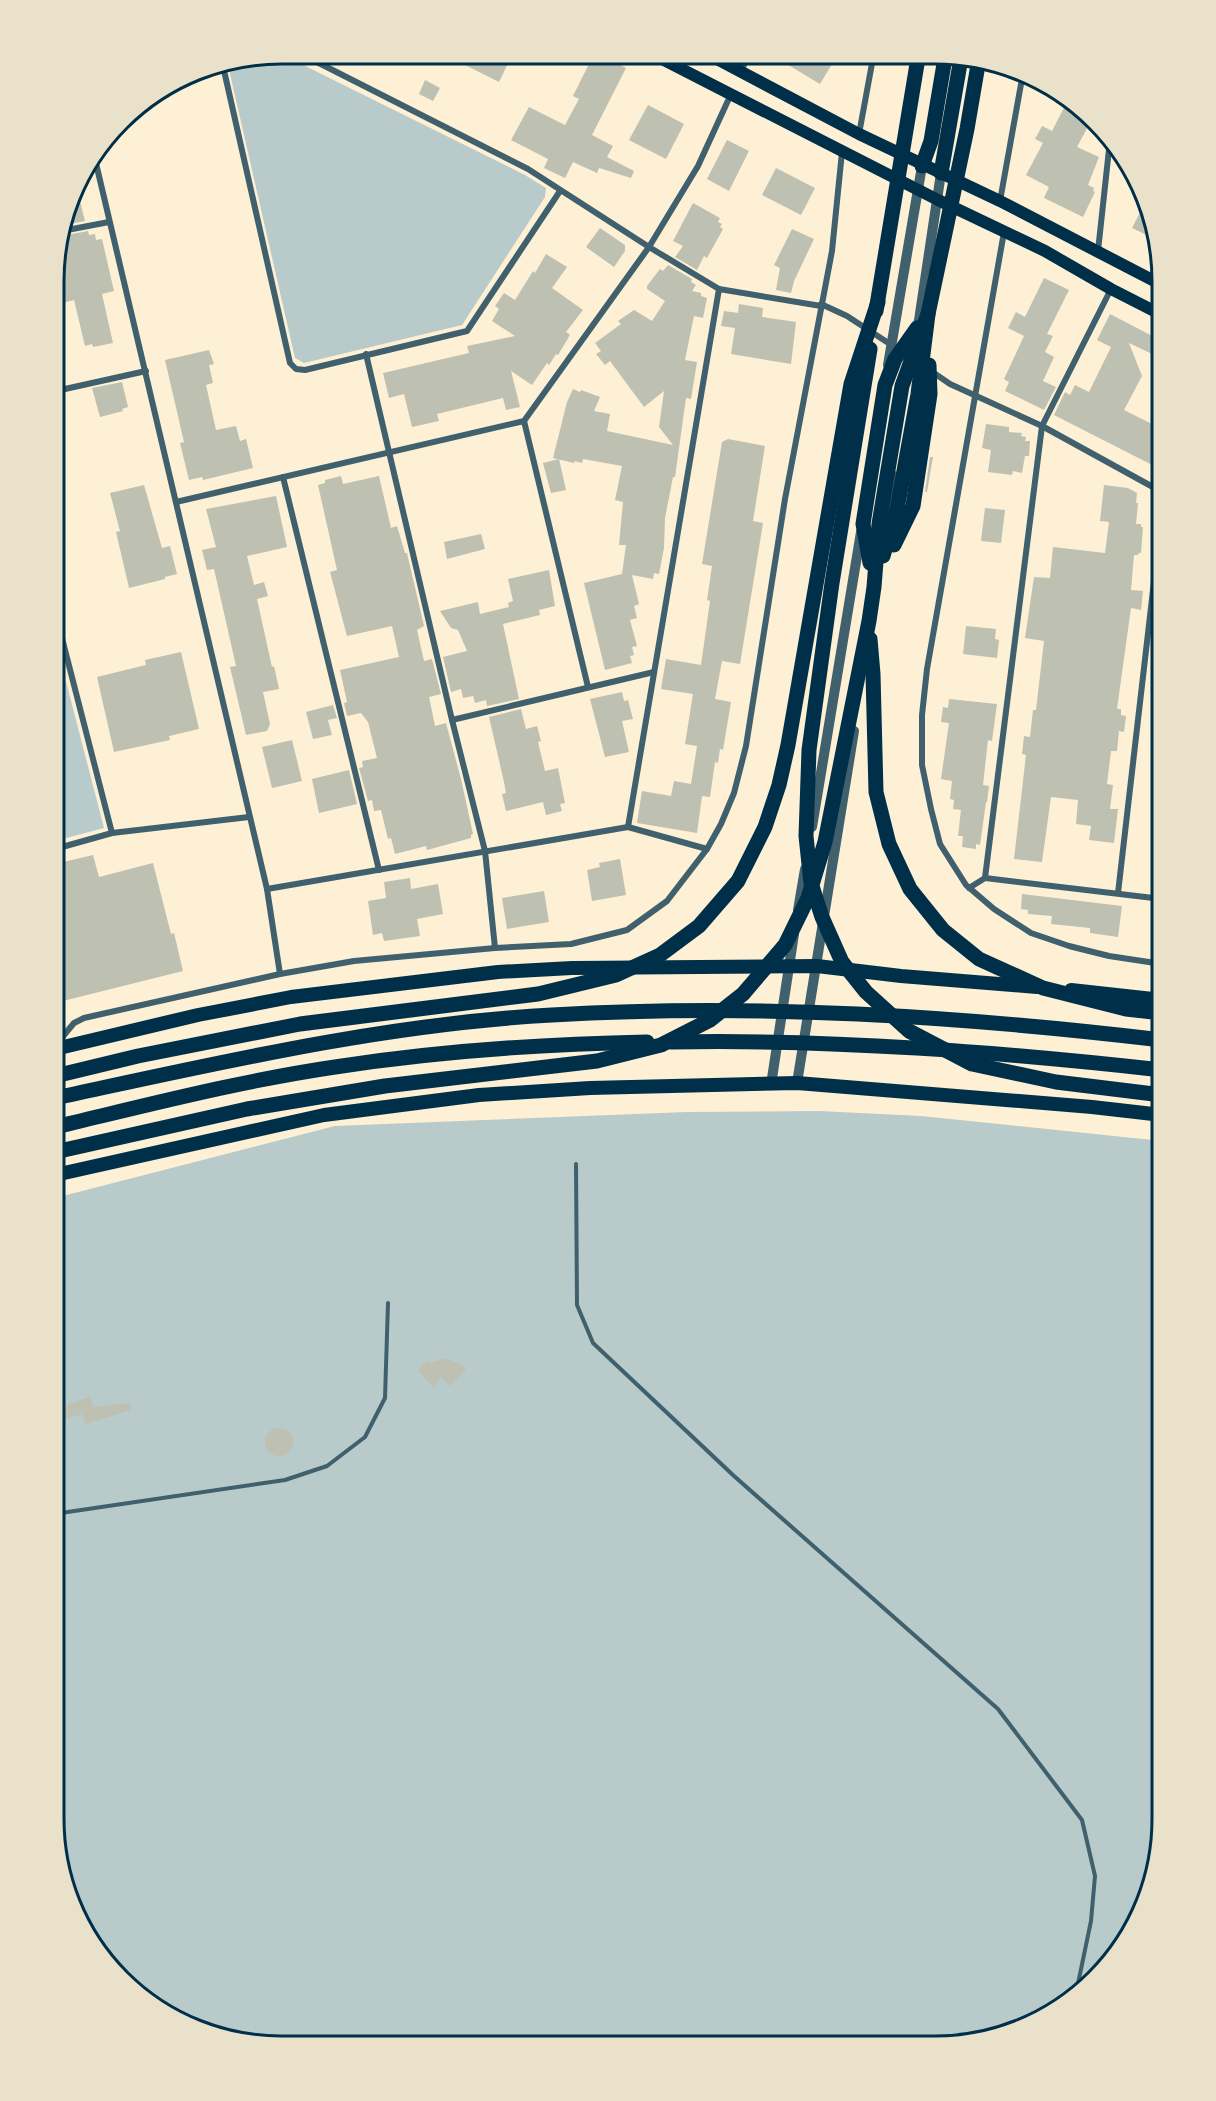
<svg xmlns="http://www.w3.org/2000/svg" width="1216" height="2101" viewBox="0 0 1216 2101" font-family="Lora,serif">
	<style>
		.green { fill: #b9caca }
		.building { fill: #bec0b2 }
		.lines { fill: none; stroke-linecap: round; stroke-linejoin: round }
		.service { stroke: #3f606c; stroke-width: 4 }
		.minor { stroke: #3f606c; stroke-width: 6 }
		.tertiary { stroke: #3f606c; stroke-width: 10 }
		.primary { stroke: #003049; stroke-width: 12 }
		.trunk { stroke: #003049; stroke-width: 14 }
		.motorway { stroke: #003049; stroke-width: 15 }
		.rim { fill: none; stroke: #003049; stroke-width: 3 }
	</style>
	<rect width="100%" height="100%" fill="#fdf0d5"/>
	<g class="green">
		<polygon points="281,54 525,175 546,188 545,197 462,325 304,363 295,358 228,65"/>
		<polygon points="55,639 104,828 55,841"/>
		<polygon points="819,1111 921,1116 1162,1141 1161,1834 1145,1906 1115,1958 1073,2000 1008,2035 934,2047 252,2045 194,2030 143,2000 101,1958 66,1893 54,1819 55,1198 335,1126 687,1112"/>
	</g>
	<g class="building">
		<polygon points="445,55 512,55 499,82"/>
		<polygon points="593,56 601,56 626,68 592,135 613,146 607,157 634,171 631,178 599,168 597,173 573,162 565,178 544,168 548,159 511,140 529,107 565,125 579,99 573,96"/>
		<polygon points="775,57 822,57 832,64 820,84"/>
		<polygon points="425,80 440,88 433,101 419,94"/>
		<polygon points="1068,100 1084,110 1092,119 1077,147 1099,157 1088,185 1094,188 1093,191 1095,192 1083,217 1044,198 1049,187 1026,175 1043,143 1035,139 1042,126 1052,131"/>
		<polygon points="648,105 684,124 666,159 629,140"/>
		<polygon points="727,140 749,151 729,191 707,179"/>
		<polygon points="776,168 815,188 801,215 762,195"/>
		<polygon points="76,185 85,221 64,225 70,207"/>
		<polygon points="1146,201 1150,208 1155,239 1132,228"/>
		<polygon points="693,203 720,218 718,222 722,224 720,227 723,229 707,258 704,256 697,270 675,257 683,246 673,241"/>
		<polygon points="600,228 625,245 625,251 614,267 586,247"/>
		<polygon points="792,229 814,239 794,281 791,293 776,290 780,268 774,265"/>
		<polygon points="88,231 89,235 95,234 96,240 102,239 114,291 102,294 113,343 93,347 92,344 85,346 74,300 58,304 56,296 56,252 61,236"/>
		<polygon points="546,254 567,267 552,288 583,310 566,332 570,335 558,355 556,354 549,365 547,363 532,385 511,371 520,407 506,410 503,398 437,414 439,421 412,427 404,394 389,398 383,373 469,353 467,346 515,336 492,321 499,309 495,306 504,293 515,300 533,271 535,273"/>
		<polygon points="668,265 692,279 691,282 696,285 692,291 701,293 701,296 707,298 703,318 694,316 685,360 697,362 691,399 686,398 675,477 673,477 665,518 664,548 659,574 654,573 653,579 632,575 639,604 634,606 637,618 630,620 637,646 632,647 634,655 630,656 632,663 605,670 584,583 622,574 626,545 619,545 623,502 615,500 622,466 583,459 582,463 575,461 574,463 553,458 567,402 573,389 580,392 581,390 600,397 594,411 610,414 607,431 673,445 659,427 664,391 644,407 610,361 605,365 596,354 601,351 595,343 621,324 618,321 634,310 652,321 665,301 647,289 647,286 660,269 663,271"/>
		<polygon points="1044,278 1069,290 1047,334 1053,336 1045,352 1054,357 1043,381 1056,387 1044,410 1005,391 1009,382 1004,379 1024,336 1008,328 1016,312 1025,317"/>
		<polygon points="739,304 763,308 762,317 796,322 791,364 731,354 735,328 721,326 724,311 738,313"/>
		<polygon points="1110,314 1160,340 1152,354 1129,343 1142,376 1124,410 1162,429 1162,470 1054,415 1065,392 1070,395 1075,385 1089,392 1111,347 1097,340"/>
		<polygon points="209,350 214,364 209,365 213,383 206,385 216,430 236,426 240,441 246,439 253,468 203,480 202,477 189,480 180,443 184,442 165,360"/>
		<polygon points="122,382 128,407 122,409 123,411 100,417 92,388"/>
		<polygon points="986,424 1009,427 1009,432 1022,433 1021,436 1026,437 1025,441 1030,441 1029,456 1025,456 1022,473 1013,471 1012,475 988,472 991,450 982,448"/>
		<polygon points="728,439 765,446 753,521 763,523 740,664 722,661 715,699 731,702 723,750 720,749 718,763 715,762 710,797 702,796 697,833 637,823 642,791 671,796 674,781 691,784 697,746 685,744 693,694 661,689 666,659 701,665 710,601 707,600 712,566 702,564 722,442"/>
		<polygon points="930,457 933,457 927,492 925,492"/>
		<polygon points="559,459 566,490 551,493 543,463"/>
		<polygon points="341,476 343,484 379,476 391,528 397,526 405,553 407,553 424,626 417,630 424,661 432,659 441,694 429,697 435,726 446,723 461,779 473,834 471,835 471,838 427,850 426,846 395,854 391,838 388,839 381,810 374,811 372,800 368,801 359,768 363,767 362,761 377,758 368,722 361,713 347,716 344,703 347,702 340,670 399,657 392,626 347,636 330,572 337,570 318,485 325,483 325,480"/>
		<polygon points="144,485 162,548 170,546 177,574 165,577 165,579 129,588 116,532 120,531 110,493"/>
		<polygon points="1104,485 1128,488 1137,493 1136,503 1138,503 1136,524 1141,524 1141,527 1143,527 1141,553 1139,553 1138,555 1134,555 1131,590 1143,591 1141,610 1131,608 1117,709 1121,709 1121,715 1126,716 1124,732 1119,731 1117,751 1111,751 1107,784 1113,785 1110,809 1118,809 1114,843 1089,840 1091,826 1076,824 1078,800 1051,797 1042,862 1014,859 1026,755 1022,754 1024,736 1030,737 1033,710 1036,710 1044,641 1025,638 1034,577 1050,578 1053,547 1105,553 1109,522 1100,521"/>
		<polygon points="276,496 287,547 247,556 254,585 264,582 268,596 257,599 272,667 274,666 279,689 263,692 270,724 267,731 246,735 230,667 236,666 214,569 207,570 202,550 216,547 206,509"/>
		<polygon points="985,508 1005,510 1001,543 981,541"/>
		<polygon points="481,534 485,549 447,559 444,542"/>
		<polygon points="549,570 555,606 539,610 540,615 503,624 519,699 487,706 486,700 475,703 473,696 463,698 461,689 451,692 443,657 467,651 458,630 451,628 440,611 478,602 480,614 509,607 508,603 513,601 508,579"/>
		<polygon points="966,626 996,629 995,639 999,640 997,658 963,654"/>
		<polygon points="181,652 199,729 169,736 170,740 114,752 97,677 146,665 145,660"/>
		<polygon points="622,692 624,701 628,700 633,719 622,721 629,752 605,757 590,699"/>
		<polygon points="949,699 997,704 992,741 988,740 983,785 989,786 987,802 986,802 980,845 976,844 976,849 962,847 963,836 958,836 961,810 953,809 954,800 950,799 952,781 941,779 949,723 941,722 943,707 948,708"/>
		<polygon points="333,705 337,718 328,720 332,735 313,739 306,712"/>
		<polygon points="521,709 526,729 537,726 541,741 538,742 545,771 558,768 565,803 560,804 562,811 546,815 543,802 506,811 502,794 506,793 504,782 489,717"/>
		<polygon points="292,740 302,781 272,788 262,747"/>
		<polygon points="349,770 357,804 319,813 312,779"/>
		<polygon points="93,855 99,877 153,863 171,934 174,933 183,971 55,1003 55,864"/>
		<polygon points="620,859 626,895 592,901 587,870 600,867 599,863"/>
		<polygon points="410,878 411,889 438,884 443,914 417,919 420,936 384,941 382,933 373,935 368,901 386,898 384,882"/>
		<polygon points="544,891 549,922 507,929 502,898"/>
		<polygon points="1022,894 1122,906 1118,937 1090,933 1090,928 1051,924 1052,916 1028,914 1028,910 1021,909"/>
		<polygon points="445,1358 458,1363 466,1369 450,1386 441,1377 433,1387 418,1371 427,1361 430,1363"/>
		<polygon points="90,1397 93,1407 130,1403 131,1410 85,1424 82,1414 54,1423 54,1409"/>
		<circle cx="279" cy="1442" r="14"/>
	</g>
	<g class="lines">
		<g class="service">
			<polyline points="576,1164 577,1305 593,1343 734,1476 998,1709 1082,1820 1095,1876 1091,1921 1075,1998"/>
			<polyline points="54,1514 285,1480 327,1466 365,1437 385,1398 388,1303"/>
		</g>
		<g class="minor">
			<polyline points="301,54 528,169 649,247 719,289 821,306"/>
			<polyline points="223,66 290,363 296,369 305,370 467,331 560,191"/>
			<polyline points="741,71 748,57"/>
			<polyline points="859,134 873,58"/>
			<polyline points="95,159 267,889 280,974"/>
			<polyline points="1000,201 1023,73"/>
			<polyline points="62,231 109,222"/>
			<polyline points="1004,232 927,669 922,715 922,765 931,809 940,844 966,885 994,909 1031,933 1069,946 1109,956 1162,964"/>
			<polyline points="1098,251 1110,140"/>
			<polyline points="1111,289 1042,426 985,878 1162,899"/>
			<polyline points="821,304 847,316 893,346"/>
			<polyline points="366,354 452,720 485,851 495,948"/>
			<polyline points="931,371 950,384 1042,426 1162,492"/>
			<polyline points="56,391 146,371"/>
			<polyline points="524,421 588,687"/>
			<polyline points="283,477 379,870"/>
			<polyline points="176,502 524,421 649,247 698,166 731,94"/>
			<polyline points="55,611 112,833"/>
			<polyline points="452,720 654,672"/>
			<polyline points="628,827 719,289"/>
			<polyline points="55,849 112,833 249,817"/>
			<polyline points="969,888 985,878"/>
			<polyline points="267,889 628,827 707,849"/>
			<polyline points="1118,893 1162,512"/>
			<polyline points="55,1046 74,1023 84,1018 280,974 354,961 495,948 571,944 627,930 667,901 707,849 721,824 734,793 746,746 785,499 832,251 842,152"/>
		</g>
		<g class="tertiary">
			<polyline points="918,327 941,173"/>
			<polyline points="888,365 922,166"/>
			<polyline points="887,523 894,476"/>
			<polyline points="812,827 861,532"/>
			<polyline points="798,910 805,869"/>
			<polyline points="797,1083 854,731"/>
			<polyline points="771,1085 794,934"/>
		</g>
		<g class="primary">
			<polyline points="656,56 938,200 1045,251 1111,289 1162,315"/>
			<polyline points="713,57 859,134 1000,201 1162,285"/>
		</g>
		<g class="trunk">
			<polyline points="1071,990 1162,1000"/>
			<polyline points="55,1049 198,1015 291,997 498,972 572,968 817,966 901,976 1037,987"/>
			<polyline points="55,1175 324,1115 479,1095 590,1088 797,1083 1092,1107 1162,1115"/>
		</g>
		<g class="motorway">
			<polyline points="922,166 931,141 945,58"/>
			<polyline points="941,173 961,58"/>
			<polyline points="876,311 918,58"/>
			<polyline points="870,349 832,583 809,750 806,836 811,883 822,917 842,962 866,992 909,1031 972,1064 1056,1082 1162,1095"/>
			<polyline points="894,545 913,506 930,394 929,365"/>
			<polyline points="883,556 897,509 918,394 928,314 967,129 979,59"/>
			<polyline points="870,563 863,524 885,385 895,359 917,328"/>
			<polyline points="870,639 873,674 876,792 889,844 910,889 943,930 979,959 1043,988 1126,1009 1162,1013"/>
			<path d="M671 1042C835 1039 999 1052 1162 1070"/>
			<polyline points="55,1076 138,1056 300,1024 538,994 616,975 660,955 699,926 738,881 765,827 779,785 788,745 851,384 878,302"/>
			<path d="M55 1098C218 1063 384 1024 552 1015 756 1003 959 1016 1162 1040"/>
			<path d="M55 1127C148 1105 240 1081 335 1067 438 1051 542 1044 647 1042"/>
			<polyline points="55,1152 247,1109 385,1086 597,1061 661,1045 710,1020 743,994 785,945 808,898 825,842 869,621 874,587 879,524 902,386 928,314"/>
		</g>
	</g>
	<path d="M0 0H1216V2101H0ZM281 64H935A217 217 0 0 1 1152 281V1819A217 217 0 0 1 935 2036H281A217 217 0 0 1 64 1819V281A217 217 0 0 1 281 64Z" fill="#e9e1ca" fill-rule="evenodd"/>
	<path class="rim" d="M281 64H935A217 217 0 0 1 1152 281V1819A217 217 0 0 1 935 2036H281A217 217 0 0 1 64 1819V281A217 217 0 0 1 281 64Z"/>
</svg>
